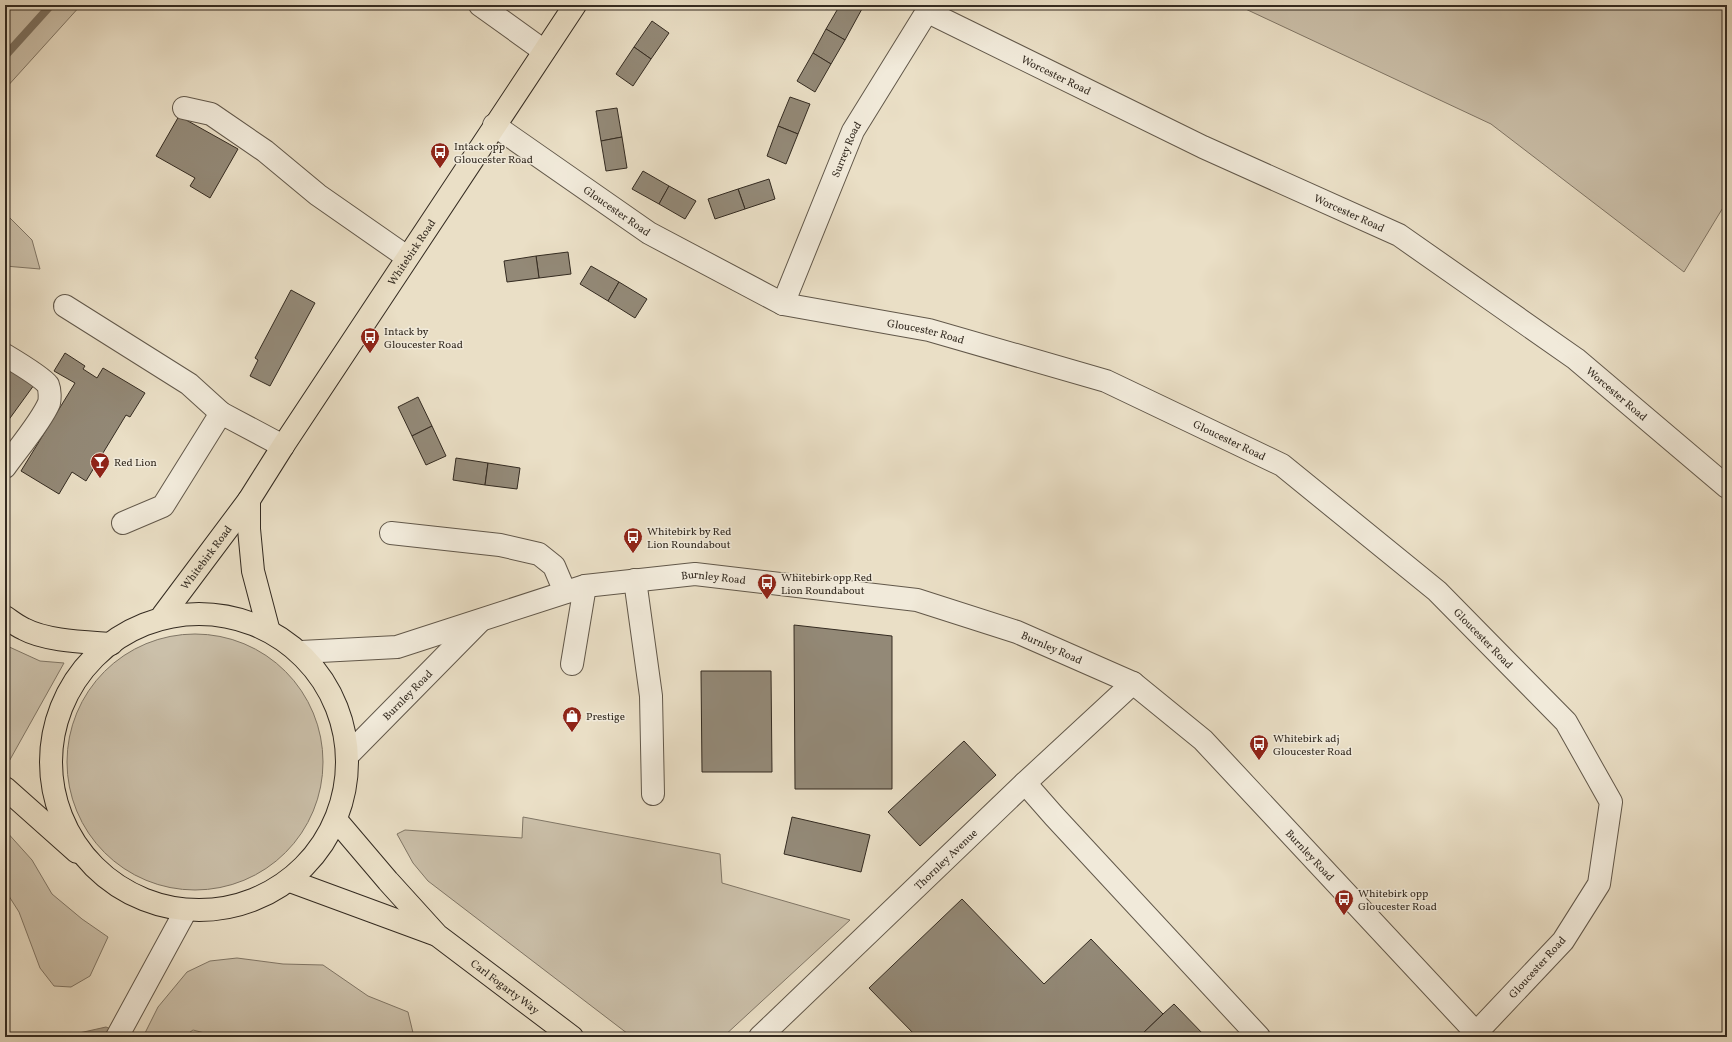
<svg xmlns="http://www.w3.org/2000/svg" width="1732" height="1042" viewBox="0 0 1732 1042" font-family="Vollkorn,serif">
	<style>
		.green { fill: #cbc0aa; stroke: #807666 }
		.water { fill: #aca28e; stroke: #7c7262 }
		.lines { fill: none; stroke-linecap: round; stroke-linejoin: round }
		.stream { stroke: #7c7262; stroke-width: 8 }
		.building { fill: #938977; stroke: #342b21 }
		.minor-casing { stroke: #62584a; stroke-width: 24 }
		.major-casing { stroke: #342b21; stroke-width: 24 }
		.highway-casing { stroke: #342b21; stroke-width: 24 }
		.minor { stroke: #f1eada; stroke-width: 22 }
		.major { stroke: #eadfc6; stroke-width: 22 }
		.highway { stroke: #eadfc6; stroke-width: 22 }
		.labels { text-anchor: middle; stroke-width: 3; stroke-linejoin: round; paint-order: stroke }
		.street-label { font-size: 11px; fill: #342b21; stroke: #f1eada }
		.poi-label { font-size: 11px; fill: #342b21; stroke: #f1eada; text-anchor: start }
	</style>
	<rect width="100%" height="100%" fill="#eadfc6"/>
	<filter id="stains"><feTurbulence type="fractalNoise" baseFrequency=".005" numOctaves="4"/><feColorMatrix values="0 0 0 0 .2 0 0 0 0 .09 0 0 0 0 .02 0 0 0 .5 -.17"/></filter>
	<radialGradient id="worn" r=".72"><stop offset=".6" stop-color="#630" stop-opacity="0"/><stop offset="1" stop-color="#630" stop-opacity=".3"/></radialGradient>
	<g class="green">
		<polygon points="5,5 81,5 5,89"/>
		<polygon points="1237,5 1727,5 1727,201 1684,272 1491,124"/>
		<polygon points="5,213 32,240 40,269 5,266"/>
		<circle cx="195" cy="762" r="128"/>
		<polygon points="5,645 40,661 64,663 7,765 5,763"/>
		<polygon points="523,817 720,854 722,883 850,920 723,1037 632,1037 428,881 413,863 397,834 405,830 522,838"/>
		<polygon points="5,830 32,860 52,894 82,919 108,937 90,976 71,987 54,986 40,968 19,912 5,890"/>
		<polygon points="237,958 283,964 323,965 368,996 408,1012 414,1037 220,1037 193,1030 183,1037 143,1037 158,1007 187,972 210,961"/>
	</g>
	<polygon class="water" points="106,1027 130,1037 61,1037"/>
	<g class="lines">
		<polyline class="stream" points="5,56 51,5"/>
	</g>
	<g class="building">
		<polygon points="840,5 859,5 863,7 845,40 826,29"/>
		<polygon points="652,21 669,33 651,59 634,47"/>
		<polygon points="826,29 845,40 831,64 813,53"/>
		<polygon points="634,47 651,59 633,86 616,74"/>
		<polygon points="813,53 831,64 815,92 797,81"/>
		<polygon points="790,97 810,104 798,134 778,126"/>
		<polygon points="617,108 622,137 601,141 596,111"/>
		<polygon points="179,116 238,149 210,198 190,186 195,178 156,156"/>
		<polygon points="778,126 798,134 786,164 767,156"/>
		<polygon points="622,137 627,168 606,171 601,141"/>
		<polygon points="643,171 669,186 659,204 632,189"/>
		<polygon points="769,179 775,199 745,209 738,189"/>
		<polygon points="669,186 696,201 685,219 659,204"/>
		<polygon points="738,189 745,209 715,219 708,199"/>
		<polygon points="568,252 571,274 539,278 536,256"/>
		<polygon points="536,256 539,278 507,282 504,261"/>
		<polygon points="591,266 619,282 608,301 580,284"/>
		<polygon points="619,282 647,299 635,318 608,301"/>
		<polygon points="291,290 315,303 270,386 250,376 258,360 255,358"/>
		<polygon points="65,353 85,366 83,369 97,378 103,368 145,393 130,417 126,415 86,481 72,472 59,494 21,471 75,383 54,371"/>
		<polygon points="5,363 34,385 5,425"/>
		<polygon points="418,397 432,426 412,436 398,407"/>
		<polygon points="432,426 446,456 426,465 412,436"/>
		<polygon points="456,458 488,463 485,485 453,480"/>
		<polygon points="488,463 520,468 517,489 485,485"/>
		<polygon points="794,625 892,636 892,789 795,789"/>
		<polygon points="701,671 771,671 772,772 702,772"/>
		<polygon points="964,741 996,775 920,846 888,812"/>
		<polygon points="792,817 870,835 861,872 784,854"/>
		<polygon points="962,899 1044,984 1091,939 1163,1014 1139,1037 917,1037 869,988"/>
		<polygon points="1174,1004 1206,1037 1139,1037 1163,1014"/>
	</g>
	<g class="lines">
		<g class="minor-casing">
			<g id="minor">
				<polyline points="480,5 544,51"/>
				<path id="s1" d="M926 11 1203 147 1399 235 1576 359 1727 487"/>
				<polyline points="184,108 211,114 265,151 318,195 407,257"/>
				<path id="s2" d="M494 125 649 233 783 304 929 330 1106 381 1282 465 1437 591 1566 722 1611 802 1599 884 1563 941 1476 1033"/>
				<path id="s3" d="M783 304 853 131 931 5"/>
				<polyline points="65,306 189,384 221,413"/>
				<path d="M5 355C15 361 42 377 48 385 50 390 50 399 49 403 41 422 17 450 5 467"/>
				<polyline points="123,523 163,506 221,413 283,446"/>
				<polyline points="391,533 500,545 539,554 554,566 565,592"/>
				<polyline points="635,580 651,696 653,794"/>
				<path id="s4" d="M301 652 397 647 585 586 695 574 917 600 1017 632 1133 683 1203 740 1480 1037"/>
				<polyline points="572,664 585,586"/>
				<path id="s5" d="M349 754 479 622"/>
				<polyline points="1025,783 1054,816 1259,1037"/>
				<polyline points="117,1037 185,912"/>
				<path id="s6" d="M760 1037 1025 783 1133 683"/>
			</g>
		</g>
		<g class="major-casing">
			<g id="major">
				<polyline points="249,500 249,529 253,571 268,628"/>
				<path id="s7" d="M163 615 249 500 283 446 575 5"/>
			</g>
		</g>
		<g class="highway-casing">
			<g id="highway">
				<circle cx="199" cy="762" r="148"/>
				<path d="M5 617C11 621 17 626 24 629 46 641 86 642 111 644"/>
				<polyline points="5,788 77,852"/>
				<path id="s8" d="M337 821 388 881 437 935 572 1037"/>
				<polyline points="290,881 434,934"/>
			</g>
		</g>
		<use href="#minor" class="minor"/>
		<use href="#major" class="major"/>
		<use href="#highway" class="highway"/>
	</g>
	<defs>
		<g id="bus-pin" transform="scale(1)"><path d="M0 17L-7.5 6A9.5 9.5 0 1 1 7.5 6Z" fill="#8f2418" stroke="#f1eada"/><path d="M-5-6H5V4H4V6H2V4H-2V6H-4V4H-5ZM-3.5-4V0h7V-4ZM-3.5 1.2v1.5H-2V1.2ZM2 1.2v1.5H3.5V1.2Z" fill="#fff"/></g>
		<g id="bar-pin" transform="scale(1)"><path d="M0 17L-7.5 6A9.5 9.5 0 1 1 7.5 6Z" fill="#8f2418" stroke="#f1eada"/><path d="M-6-5H6L.8 .8V4.5H3.5V6h-7V4.5H-.8V.8Z" fill="#fff"/></g>
		<g id="shop-pin" transform="scale(1)"><path d="M0 17L-7.5 6A9.5 9.5 0 1 1 7.5 6Z" fill="#8f2418" stroke="#f1eada"/><path d="M-5-2.5h2.3a2.7 3.5 0 0 1 5.4 0H5L5.5 6h-11ZM-1.5-2.5h3a1.5 2.3 0 0 0-3 0Z" fill="#fff"/></g>
	</defs>
	<g fill-rule="evenodd">
		<use href="#bus-pin" x="440" y="152"/>
		<use href="#bus-pin" x="370" y="337"/>
		<use href="#bar-pin" x="100" y="462"/>
		<use href="#bus-pin" x="633" y="537"/>
		<use href="#bus-pin" x="767" y="583"/>
		<use href="#shop-pin" x="572" y="716"/>
		<use href="#bus-pin" x="1259" y="744"/>
		<use href="#bus-pin" x="1344" y="899"/>
	</g>
	<g class="labels">
		<g class="street-label">
			<text dy="4" stroke="none"><textPath href="#s1" startOffset="145">Worcester Road</textPath></text>
			<text dy="4" stroke="none"><textPath href="#s3" startOffset="167">Surrey Road</textPath></text>
			<text dy="4" stroke="none"><textPath href="#s2" startOffset="150">Gloucester Road</textPath></text>
			<text dy="4" stroke="none"><textPath href="#s1" startOffset="469">Worcester Road</textPath></text>
			<text dy="4" stroke="none"><textPath href="#s7" startOffset="440">Whitebirk Road</textPath></text>
			<text dy="4" stroke="none"><textPath href="#s2" startOffset="486">Gloucester Road</textPath></text>
			<text dy="4" stroke="none"><textPath href="#s1" startOffset="793">Worcester Road</textPath></text>
			<text dy="4" stroke="none"><textPath href="#s2" startOffset="810">Gloucester Road</textPath></text>
			<text dy="4" stroke="none"><textPath href="#s7" startOffset="72">Whitebirk Road</textPath></text>
			<text dy="4" stroke="none"><textPath href="#s4" startOffset="423">Burnley Road</textPath></text>
			<text dy="4" stroke="none"><textPath href="#s2" startOffset="1134">Gloucester Road</textPath></text>
			<text dy="4" stroke="none"><textPath href="#s4" startOffset="771">Burnley Road</textPath></text>
			<text dy="4" stroke="none"><textPath href="#s5" startOffset="83">Burnley Road</textPath></text>
			<text dy="4" stroke="none"><textPath href="#s4" startOffset="1107">Burnley Road</textPath></text>
			<text dy="4" stroke="none"><textPath href="#s6" startOffset="257">Thornley Avenue</textPath></text>
			<text transform="translate(1537 967) rotate(-48)" y="4">Gloucester Road</text>
			<text dy="4" stroke="none"><textPath href="#s8" startOffset="237">Carl Fogarty Way</textPath></text>
		</g>
		<g class="poi-label">
			<text x="454" y="150">Intack opp<tspan x="454" dy="13">Gloucester Road</tspan></text>
			<text x="384" y="335">Intack by<tspan x="384" dy="13">Gloucester Road</tspan></text>
			<text x="114" y="466">Red Lion</text>
			<text x="647" y="535">Whitebirk by Red<tspan x="647" dy="13">Lion Roundabout</tspan></text>
			<text x="781" y="581">Whitebirk opp Red<tspan x="781" dy="13">Lion Roundabout</tspan></text>
			<text x="586" y="720">Prestige</text>
			<text x="1273" y="742">Whitebirk adj<tspan x="1273" dy="13">Gloucester Road</tspan></text>
			<text x="1358" y="897">Whitebirk opp<tspan x="1358" dy="13">Gloucester Road</tspan></text>
		</g>
	</g>
	<rect width="1732" height="1042" fill="none" stroke="#eadfc6" stroke-width="20"/>
	<rect x="6" y="6" width="1720" height="1030" fill="none" stroke="#342b21" stroke-width="2"/>
	<rect x="10" y="10" width="1712" height="1022" fill="none" stroke="#342b21"/>
	<rect width="100%" height="100%" filter="url(#stains)"/>
	<rect width="100%" height="100%" fill="url(#worn)"/>
</svg>
